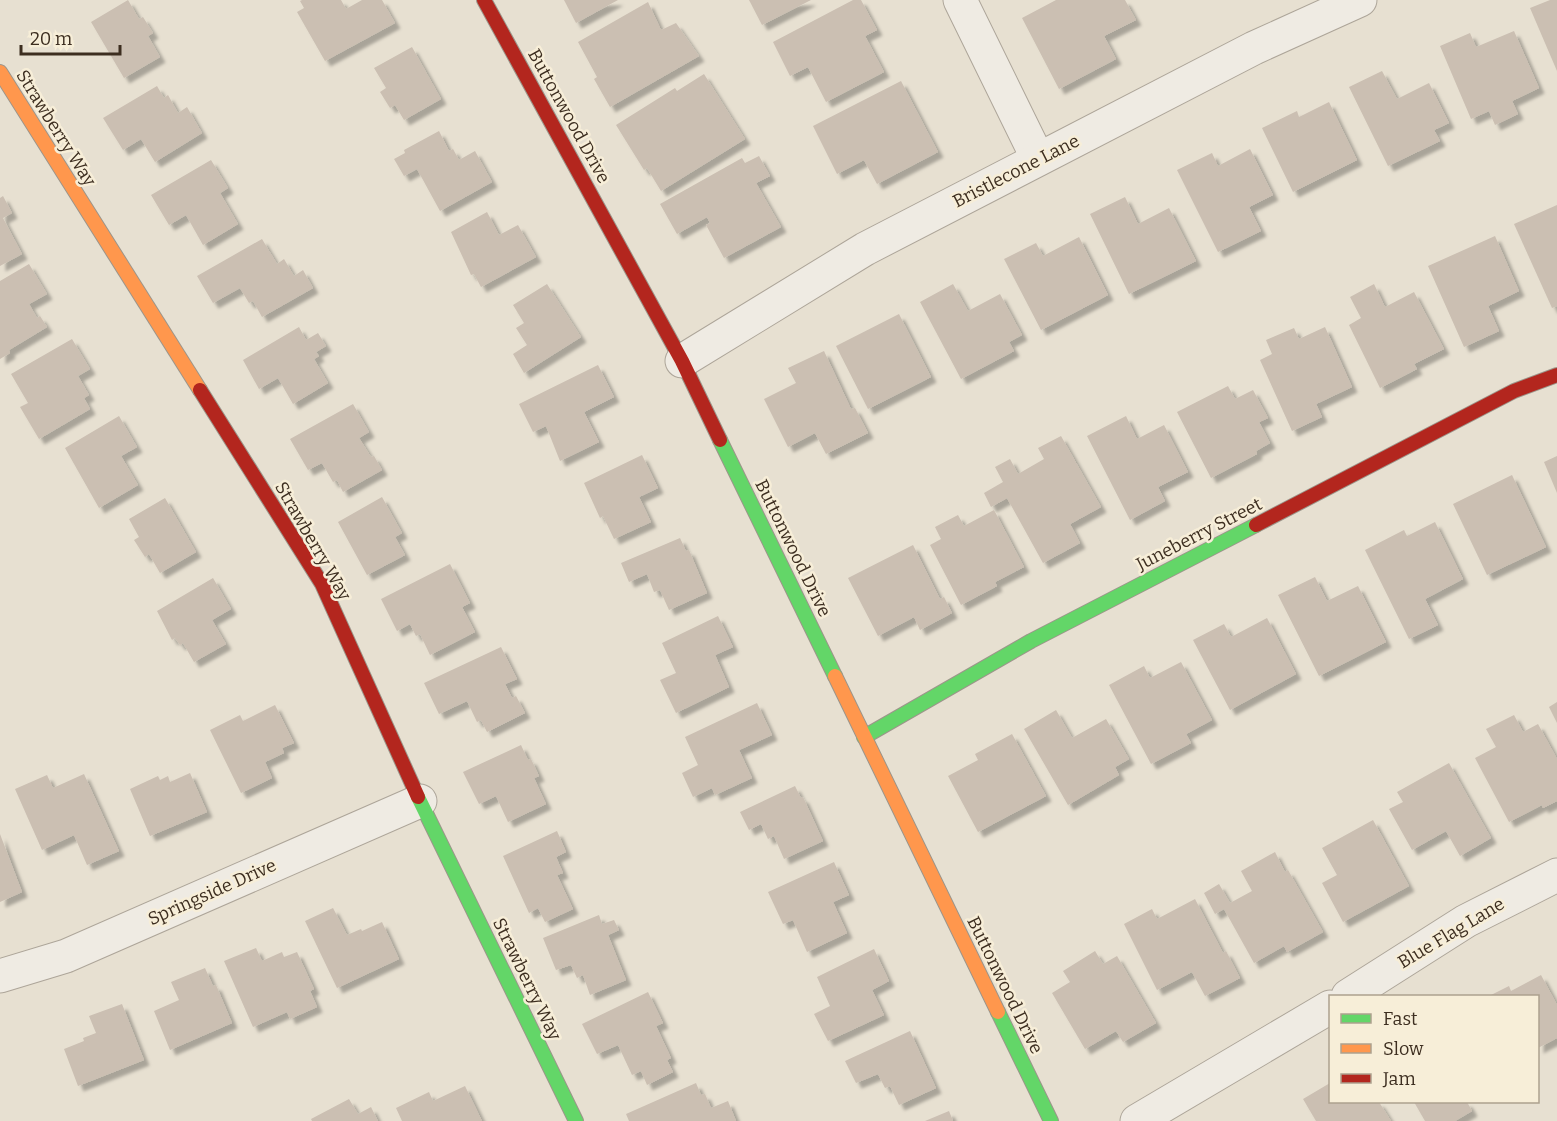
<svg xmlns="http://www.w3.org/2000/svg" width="1557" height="1121" viewBox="0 0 1557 1121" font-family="Bitter,serif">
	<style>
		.building { fill: #cbbfb2; filter: url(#shadow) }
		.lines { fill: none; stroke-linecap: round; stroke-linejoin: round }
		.street-casing { stroke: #ada599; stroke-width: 35 }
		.fast-casing { stroke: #9c958a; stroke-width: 16 }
		.slow-casing { stroke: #9c958a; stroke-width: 16 }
		.jam-casing { stroke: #9c958a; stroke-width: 16 }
		.street { stroke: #efebe3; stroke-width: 33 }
		.fast { stroke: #63d668; stroke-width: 14 }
		.slow { stroke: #ff974d; stroke-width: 14 }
		.jam { stroke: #b3261e; stroke-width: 14 }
		.labels { text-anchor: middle; stroke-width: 5; stroke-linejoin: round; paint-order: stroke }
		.street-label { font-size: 18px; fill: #3d2e20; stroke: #f7eed8 }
	</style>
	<defs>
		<filter id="shadow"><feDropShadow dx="5.5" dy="5.5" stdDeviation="1.5" flood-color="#0004"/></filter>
	</defs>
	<rect width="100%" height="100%" fill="#e7e0d1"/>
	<g class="building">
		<polygon points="128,0 139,19 143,17 153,33 148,36 160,57 124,78 91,22"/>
		<polygon points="302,0 341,0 346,9 362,0 382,0 395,23 325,61 297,12 304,8 300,1"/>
		<polygon points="564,0 618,0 576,23"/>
		<polygon points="749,0 811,0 762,25"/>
		<polygon points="853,0 861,0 877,30 865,36 884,72 826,102 808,67 790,76 773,42"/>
		<polygon points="1056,0 1125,0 1136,20 1104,36 1116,59 1059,89 1022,18"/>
		<polygon points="1550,0 1557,0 1557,71 1530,8"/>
		<polygon points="648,2 661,30 676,23 699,56 610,107 594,79 597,77 578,42"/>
		<polygon points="1514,31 1539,88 1512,101 1518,114 1495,125 1489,111 1471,119 1440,46 1470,33 1476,47"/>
		<polygon points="412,47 441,99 404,120 395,105 390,108 380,92 386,88 374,68"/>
		<polygon points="1382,71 1397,99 1429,83 1449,123 1434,130 1440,141 1388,166 1349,87"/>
		<polygon points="704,74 745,139 661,191 647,168 644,170 616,125 675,88 677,91"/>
		<polygon points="901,81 938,152 877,184 864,160 837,174 813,126"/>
		<polygon points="157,86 164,98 168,95 178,113 187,107 202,133 155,162 141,139 123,150 103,118"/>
		<polygon points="1329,102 1357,160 1293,192 1262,128 1297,111 1299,117"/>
		<polygon points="439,131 449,151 453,149 459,160 475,151 492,182 440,211 417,169 404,176 394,159 405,153 404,150"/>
		<polygon points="1250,149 1273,195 1249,207 1261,231 1218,252 1177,170 1212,153 1218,166"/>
		<polygon points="759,156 770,176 756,183 781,227 724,258 706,225 710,223 707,217 677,234 660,204 742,158 745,163"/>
		<polygon points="211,160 228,188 220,193 238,224 203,245 186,215 169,225 151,195"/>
		<polygon points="3,196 12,213 3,218 22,254 0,266 0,198"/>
		<polygon points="1125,197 1138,224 1169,208 1196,261 1129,294 1090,214"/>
		<polygon points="1557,205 1557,306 1552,308 1514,224"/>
		<polygon points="487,212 499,235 518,225 536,257 481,287 474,274 471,275 451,232"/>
		<polygon points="1495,236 1519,291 1488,306 1499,331 1464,347 1428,266"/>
		<polygon points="1079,237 1108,295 1041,330 1004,259 1036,243 1043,256"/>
		<polygon points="262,239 277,264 284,259 294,276 303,270 313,288 262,317 253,301 249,303 240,288 213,303 197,276"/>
		<polygon points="29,264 47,294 29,304 37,318 40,316 47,327 9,350 10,353 0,359 0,281"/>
		<polygon points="547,284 581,337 524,373 513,354 527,345 516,328 524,323 513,305"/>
		<polygon points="953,284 968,311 1000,294 1022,335 1009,342 1014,351 961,379 920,302"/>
		<polygon points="1374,284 1385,307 1414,292 1444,349 1414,364 1417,369 1380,388 1349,325 1361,318 1350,297"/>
		<polygon points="899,314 931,377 868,409 836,346"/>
		<polygon points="299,327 306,340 318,333 326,346 316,352 319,356 314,359 328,383 293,404 278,378 259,389 243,360"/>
		<polygon points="1325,327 1352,387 1316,404 1322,417 1292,431 1260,360 1272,354 1266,340 1294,328 1299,339"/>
		<polygon points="72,339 90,369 78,376 89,395 84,398 90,409 39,439 20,407 28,403 11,374"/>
		<polygon points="824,351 851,409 855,408 868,433 826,454 815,433 788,447 764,399 796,383 788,368"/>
		<polygon points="598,365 614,397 584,412 599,442 560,461 546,426 533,432 519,404"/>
		<polygon points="1228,386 1235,399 1253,390 1268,418 1259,422 1270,443 1256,451 1257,454 1211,478 1177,412"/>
		<polygon points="353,404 369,432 359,438 371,457 374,456 382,470 343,492 337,480 333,482 322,463 308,470 290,439"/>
		<polygon points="119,416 137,447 121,456 138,485 99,508 65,448"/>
		<polygon points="1126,416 1137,439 1164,425 1188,472 1158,487 1165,501 1130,520 1087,436"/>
		<polygon points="1061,436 1101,507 1070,524 1080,543 1043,563 1007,498 991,507 984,493 1003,482 995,467 1010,459 1018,474 1044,459 1038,448"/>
		<polygon points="642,455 658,488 639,497 651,522 614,539 603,516 600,518 584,483"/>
		<polygon points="1557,456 1557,493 1544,462"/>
		<polygon points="1512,475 1546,547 1487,575 1453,504"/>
		<polygon points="382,497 402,533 395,537 405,555 367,575 338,522"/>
		<polygon points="165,498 196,552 160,573 149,554 145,557 134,540 139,537 129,519"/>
		<polygon points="994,510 1024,567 995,582 997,586 961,605 930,545 941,539 935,527 958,515 964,526"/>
		<polygon points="1435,522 1463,579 1425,599 1438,625 1409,639 1365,550 1404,530 1407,536"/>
		<polygon points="680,538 686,551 689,550 707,593 669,610 660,590 654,592 647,574 629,582 621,563"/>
		<polygon points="913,545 940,599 944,597 952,613 920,630 914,617 878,636 848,578"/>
		<polygon points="450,564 470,603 462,607 475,632 430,655 420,634 416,636 410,624 397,631 381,599"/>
		<polygon points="1315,577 1327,601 1358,586 1386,642 1319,676 1278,595"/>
		<polygon points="213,578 231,609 212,620 226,644 194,662 183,643 180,645 175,638 172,640 157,611"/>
		<polygon points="718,616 733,647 715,655 729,687 676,713 660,680 676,673 662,643"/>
		<polygon points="1267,618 1296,674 1230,710 1193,640 1224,624 1231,637"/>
		<polygon points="501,647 517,679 505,684 512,698 516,696 525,713 487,732 481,720 477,722 467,701 439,714 424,683"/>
		<polygon points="1181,662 1212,720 1186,734 1191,743 1151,764 1109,685 1144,666 1150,678"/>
		<polygon points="1557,702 1557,723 1549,707"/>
		<polygon points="757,703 772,735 739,750 752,778 715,795 712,788 693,797 682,773 698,765 685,737"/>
		<polygon points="275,705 294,743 282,748 284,753 265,762 272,778 241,793 210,730 240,715 243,721"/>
		<polygon points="1056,710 1072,738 1106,719 1129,759 1115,767 1119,775 1068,805 1024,729"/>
		<polygon points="1514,715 1523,732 1538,724 1557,759 1557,801 1543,808 1542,805 1509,822 1475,758 1496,747 1486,729"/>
		<polygon points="1012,734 1046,796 978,832 948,776 978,760 975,754"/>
		<polygon points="521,745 528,760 531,759 539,776 534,778 546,804 508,822 496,796 479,804 463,772"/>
		<polygon points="1449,763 1491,838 1460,856 1446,831 1412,850 1389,809 1403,802 1397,792"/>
		<polygon points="190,773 207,812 150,836 130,789 158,776 160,780 168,776 170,782"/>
		<polygon points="84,774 119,851 87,865 74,835 42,850 15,789 47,775 53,788"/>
		<polygon points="795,786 801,798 803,797 823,841 784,859 774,836 768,839 761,824 749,830 740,812"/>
		<polygon points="1373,820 1409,886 1343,922 1322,883 1337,875 1322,848"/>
		<polygon points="557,831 566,852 556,857 563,873 557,875 573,909 545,922 538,908 529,913 503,856"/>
		<polygon points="0,834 22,892 0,902"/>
		<polygon points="1275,852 1285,872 1288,870 1323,932 1287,952 1284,946 1254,963 1224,909 1215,914 1204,893 1219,884 1230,903 1252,891 1241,871"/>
		<polygon points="834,862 849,895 833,902 847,933 807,952 793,920 783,924 768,892"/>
		<polygon points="1195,899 1223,953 1226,951 1240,978 1205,996 1192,972 1157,990 1124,924 1152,909 1157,919"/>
		<polygon points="333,908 347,935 361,929 362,931 382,922 399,959 337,988 305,921"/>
		<polygon points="599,915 602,924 614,920 619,930 608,935 626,980 590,995 583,975 577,978 571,965 556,970 543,938"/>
		<polygon points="256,948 262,961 282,952 284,957 297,952 314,989 310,991 317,1007 290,1019 287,1012 253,1027 224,961"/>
		<polygon points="874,949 889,981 872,990 884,1015 828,1041 814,1014 830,1006 817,977"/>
		<polygon points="1095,951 1103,964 1117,956 1156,1023 1123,1042 1116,1031 1085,1049 1052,993 1070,982 1063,971"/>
		<polygon points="205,968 213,986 216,985 232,1023 170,1050 154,1011 179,1000 171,982"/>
		<polygon points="1541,975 1557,1005 1557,1038 1538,1048 1538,996 1489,996 1509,986 1511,991"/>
		<polygon points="648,992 663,1023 656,1026 671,1058 667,1060 673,1072 647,1085 641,1071 632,1075 618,1045 597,1054 582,1024"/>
		<polygon points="122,1004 144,1060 78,1086 64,1049 84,1041 83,1038 96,1033 89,1016"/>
		<polygon points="910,1031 936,1088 899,1105 890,1086 885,1088 878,1074 856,1083 845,1061"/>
		<polygon points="696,1083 701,1095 705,1094 711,1108 728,1101 736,1121 629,1121 626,1114"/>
		<polygon points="1330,1083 1330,1102 1379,1102 1391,1121 1316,1121 1303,1099"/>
		<polygon points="465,1086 482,1121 402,1121 396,1108 429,1092 433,1101"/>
		<polygon points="349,1099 358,1114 371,1107 378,1121 312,1121 311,1119"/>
		<polygon points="1414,1102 1467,1102 1472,1111 1455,1121 1425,1121"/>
		<polygon points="949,1111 953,1121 925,1121"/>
	</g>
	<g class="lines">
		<g class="street-casing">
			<g id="street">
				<polyline points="960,0 1038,159"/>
				<polyline points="682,361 865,249 1254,48 1360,0"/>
				<polyline points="0,976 66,956 420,801"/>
				<polyline points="1348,996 1466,921 1557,875"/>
				<polyline points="1137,1121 1330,1007"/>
			</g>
		</g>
		<g class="fast-casing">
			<g id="fast">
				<polyline points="720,440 835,676"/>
				<polyline points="864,737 1031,641 1256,525"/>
				<polyline points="418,797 576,1121"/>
				<polyline points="998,1012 1051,1121"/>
			</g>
		</g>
		<g class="slow-casing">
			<g id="slow">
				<polyline points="0,72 200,390"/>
				<polyline points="835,676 998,1012"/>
			</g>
		</g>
		<g class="jam-casing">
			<g id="jam">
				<polyline points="484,0 682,361 720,440"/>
				<polyline points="200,390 322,584 418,797"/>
				<polyline points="1256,525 1514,391 1557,375"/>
			</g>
		</g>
		<use href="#street" class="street"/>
		<use href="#fast" class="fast"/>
		<use href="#slow" class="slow"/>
		<use href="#jam" class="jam"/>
	</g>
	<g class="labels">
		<g class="street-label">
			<text transform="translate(569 116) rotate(61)" y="6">Buttonwood Drive</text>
			<text transform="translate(56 128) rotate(58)" y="6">Strawberry Way</text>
			<text transform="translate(1016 171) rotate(-27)" y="6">Bristlecone Lane</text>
			<text transform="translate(1199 534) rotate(-27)" y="6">Juneberry Street</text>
			<text transform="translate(313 541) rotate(60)" y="6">Strawberry Way</text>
			<text transform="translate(793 548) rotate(64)" y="6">Buttonwood Drive</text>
			<text transform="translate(212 892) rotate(-24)" y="6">Springside Drive</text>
			<text transform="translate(1451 933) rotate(-31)" y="6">Blue Flag Lane</text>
			<text transform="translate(527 979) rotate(64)" y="6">Strawberry Way</text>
			<text transform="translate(1005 985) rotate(64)" y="6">Buttonwood Drive</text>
		</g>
	</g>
	<rect x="1329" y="995" width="210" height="108" fill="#f7eed8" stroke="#ada18e" stroke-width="1.5"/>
	<rect x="1341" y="1014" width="30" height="9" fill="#63d668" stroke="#ada18e" stroke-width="1.5"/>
	<text x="1383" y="1025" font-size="18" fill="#3d2e20">Fast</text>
	<rect x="1341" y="1044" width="30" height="9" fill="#ff974d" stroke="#ada18e" stroke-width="1.5"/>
	<text x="1383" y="1055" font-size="18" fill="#3d2e20">Slow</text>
	<rect x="1341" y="1074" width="30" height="9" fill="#b3261e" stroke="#ada18e" stroke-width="1.5"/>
	<text x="1383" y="1085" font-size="18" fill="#3d2e20">Jam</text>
	<path d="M21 45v9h99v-9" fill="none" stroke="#3d2e20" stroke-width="3"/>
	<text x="30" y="45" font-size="18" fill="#3d2e20" stroke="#f7eed8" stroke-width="4.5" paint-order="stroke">20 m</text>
</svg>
